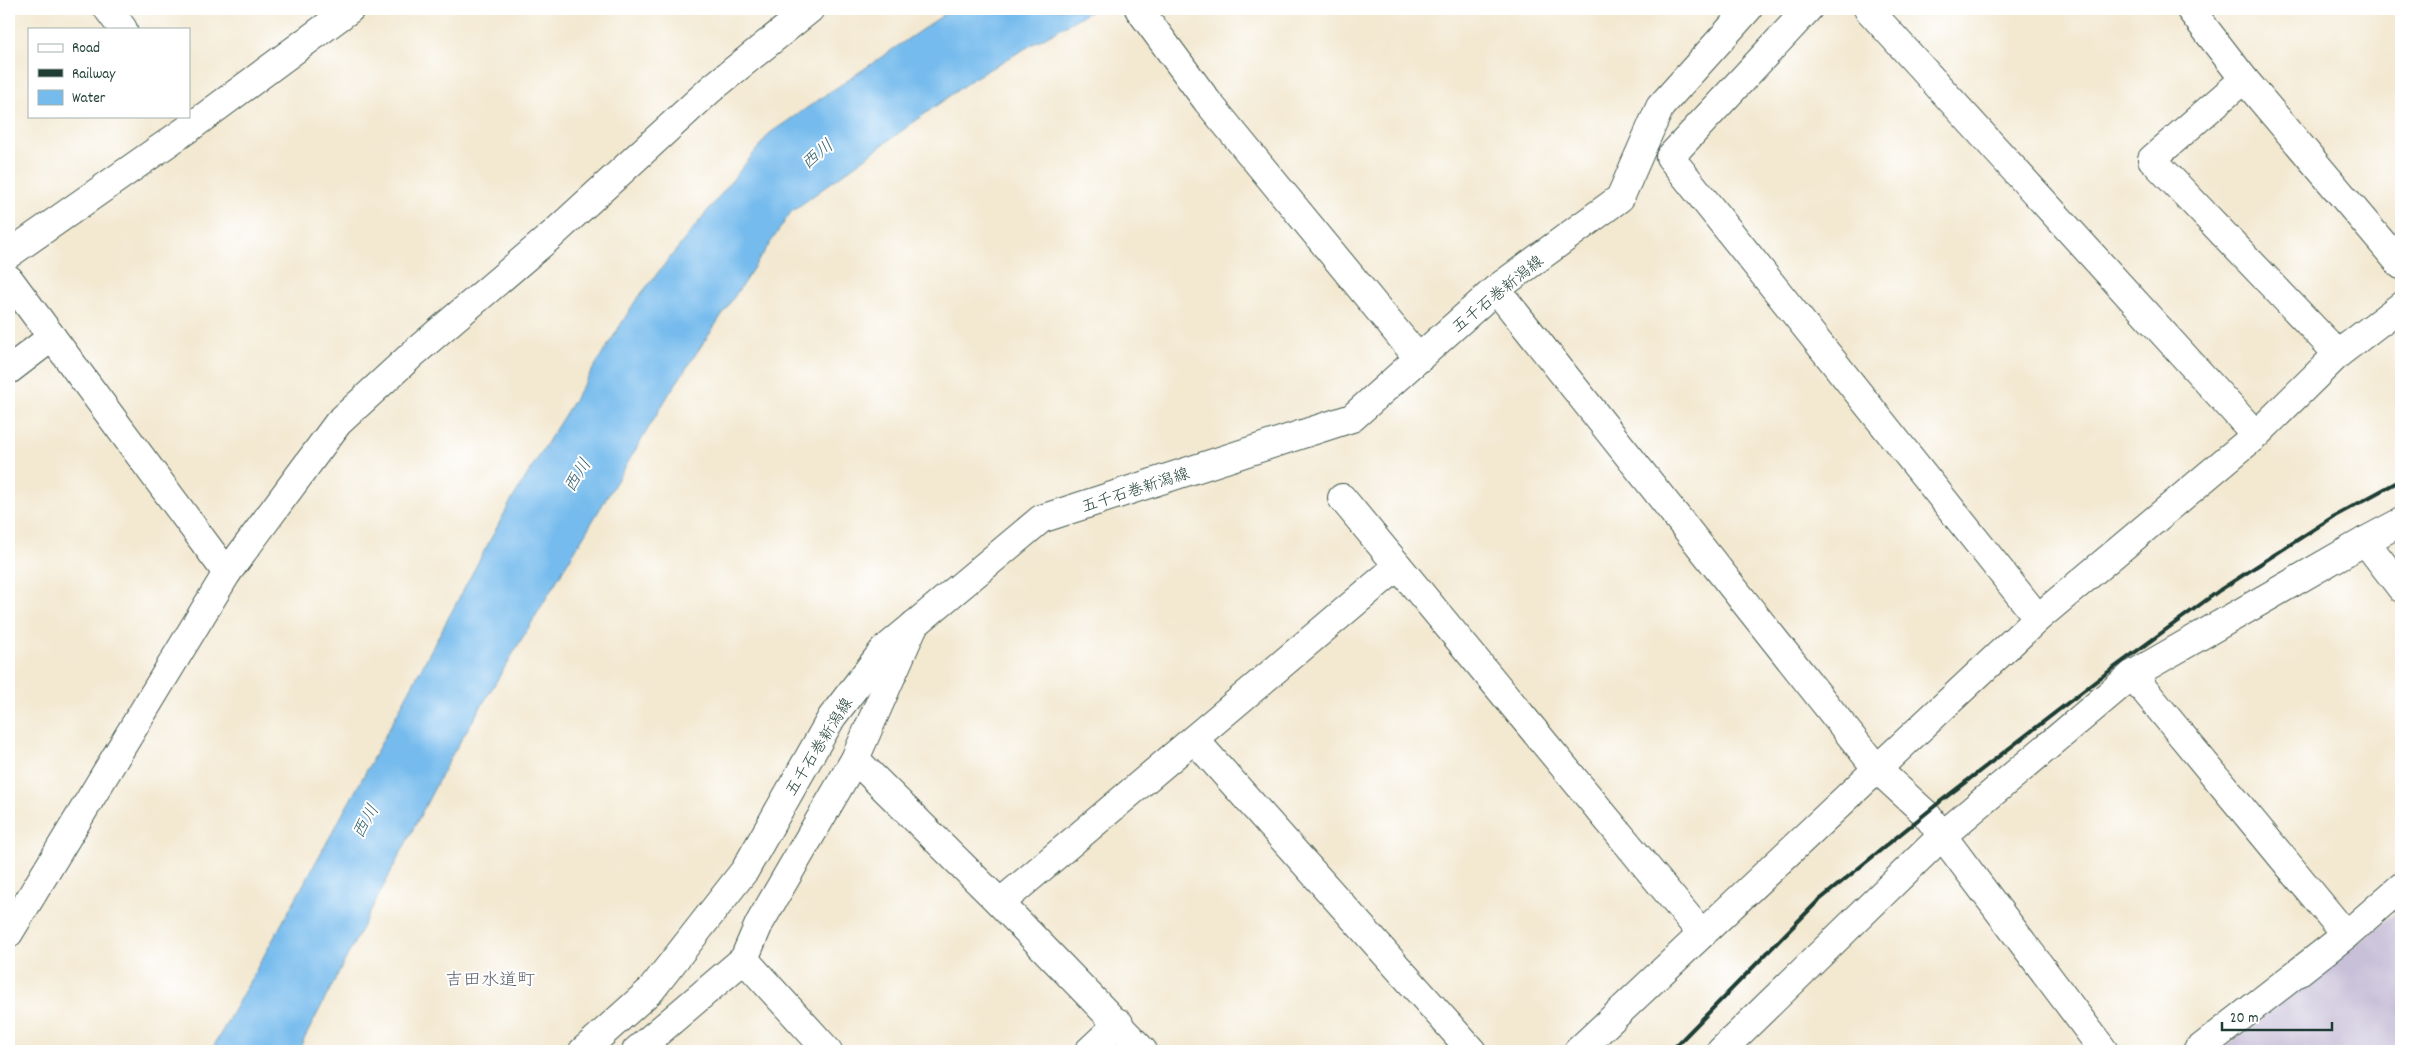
<svg xmlns="http://www.w3.org/2000/svg" width="2410" height="1060" viewBox="0 0 2410 1060" font-family="Dekko,'Klee One',sans-serif">
	<style>
		.industrial { fill: #c8c0d8 }
		.water { fill: #76bbed; stroke: #4a7c90 }
		.lines { fill: none; stroke-linecap: round; stroke-linejoin: round }
		.minor-casing { stroke: #3f574b; stroke-width: 30 }
		.tertiary-casing { stroke: #3f574b; stroke-width: 30 }
		.secondary-casing { stroke: #3f574b; stroke-width: 30 }
		.minor { stroke: #fff; stroke-width: 28 }
		.tertiary { stroke: #fff; stroke-width: 28 }
		.secondary { stroke: #fff; stroke-width: 28 }
		.rail { stroke: #1f3d34; stroke-width: 4 }
		.labels { text-anchor: middle; stroke-width: 4; stroke-linejoin: round; paint-order: stroke }
		.street-label { font-size: 16px; fill: #1f3d34; stroke: #fff }
		.water-label { font-size: 18px; font-style: italic; fill: #39636c; stroke: #fff }
		.neighbourhood-label { font-size: 18px; fill: #5f636e; stroke: #fff }
	</style>
	<rect width="100%" height="100%" fill="#fff"/>
	<filter id="ink" filterUnits="userSpaceOnUse"><feTurbulence type="fractalNoise" baseFrequency=".02" numOctaves="2"/><feDisplacementMap in="SourceGraphic" scale="10" xChannelSelector="R" yChannelSelector="G"/><feConvolveMatrix kernelMatrix="1 2 1 2 8 2 1 2 1" color-interpolation-filters="sRGB"/></filter>
	<filter id="wash" filterUnits="userSpaceOnUse"><feTurbulence type="fractalNoise" baseFrequency=".0096" numOctaves="4" result="noise"/><feDisplacementMap in="SourceGraphic" scale="20" xChannelSelector="R" yChannelSelector="G"/><feGaussianBlur stdDeviation="1.12" result="paint"/><feColorMatrix in="noise" values="0 0 0 0 0 0 0 0 0 0 0 0 0 0 0 0 0 1.4 0 .05"/><feComposite in="paint" operator="in"/></filter>
	<g filter="url(#wash)">
		<rect width="100%" height="100%" fill="#f3e8d0"/>
		<polygon class="industrial" points="2401,909 2401,1051 2220,1051"/>
		<polygon class="water" points="952,9 1094,9 974,78 791,212 669,394 449,760 298,1051 211,1051 357,788 511,501 636,300 770,133"/>
	</g>
	<g filter="url(#ink)">
		<g class="lines">
			<g class="minor-casing">
				<g id="minor">
					<polyline points="108,9 123,29"/>
					<polyline points="1139,9 1207,101 1419,359"/>
					<polyline points="1808,9 1670,157 2038,618"/>
					<polyline points="1868,9 2256,435"/>
					<polyline points="2190,9 2244,79 2152,159 2338,354"/>
					<polyline points="2244,79 2401,265"/>
					<polyline points="9,254 192,126 350,9"/>
					<polyline points="9,279 227,573"/>
					<polyline points="9,370 52,337"/>
					<polyline points="1342,498 1702,934"/>
					<polyline points="2401,522 2365,541 2401,588"/>
					<polyline points="1194,739 1472,1051"/>
					<polyline points="855,759 1000,903 1143,1051"/>
					<polyline points="1877,769 2038,618 2256,435 2338,354 2401,306"/>
					<polyline points="1000,903 1398,566"/>
					<polyline points="2346,935 2132,675 2365,541"/>
					<polyline points="744,959 828,1051"/>
					<polyline points="636,1051 744,959 759,924 855,759 914,625"/>
					<polyline points="1089,1051 1119,1023"/>
					<polyline points="1721,1051 1943,835 2132,675"/>
					<polyline points="2197,1051 2346,935 2401,887"/>
				</g>
			</g>
			<g class="tertiary-casing">
				<g id="tertiary">
					<polyline points="1496,289 1877,769 1926,814 2104,1051"/>
					<polyline points="9,933 227,573 338,423 415,352 552,235 711,89 810,9"/>
					<polyline points="1578,1051 1877,769"/>
				</g>
			</g>
			<g class="secondary-casing">
				<polyline id="secondary" points="583,1051 651,990 745,870 832,717 883,651 1041,519 1352,418 1496,289 1620,198 1660,107 1748,9"/>
			</g>
			<use href="#minor" class="minor"/>
			<use href="#tertiary" class="tertiary"/>
			<use href="#secondary" class="secondary"/>
			<polyline class="rail" points="1671,1051 1817,902 1941,801 2100,678 2220,590 2333,517 2401,480"/>
		</g>
	</g>
	<g class="labels">
		<g class="street-label">
			<text transform="translate(1497 293) rotate(-39)" y="6">五千石巻新潟線</text>
			<text transform="translate(1135 489) rotate(-18)" y="6">五千石巻新潟線</text>
			<text transform="translate(818 746) rotate(-58)" y="6">五千石巻新潟線</text>
		</g>
		<g class="water-label">
			<text transform="translate(817 154) rotate(-40)" y="6">西川</text>
			<text transform="translate(577 475) rotate(-58)" y="6">西川</text>
			<text transform="translate(365 821) rotate(-61)" y="6">西川</text>
		</g>
		<g class="neighbourhood-label">
			<text x="490" y="985">吉田水道町</text>
		</g>
	</g>
	<rect width="2410" height="1060" fill="none" stroke="#fff" stroke-width="30"/>
	<rect x="28" y="28" width="162" height="90" fill="#ffffff" stroke="#a5b1ae"/>
	<rect x="38" y="44" width="25" height="8" fill="#ffffff" stroke="#a5b1ae"/>
	<text x="72" y="52" font-size="15" fill="#1f3d34">Road</text>
	<rect x="38" y="69" width="25" height="8" fill="#1f3d34" stroke="#a5b1ae"/>
	<text x="72" y="78" font-size="15" fill="#1f3d34">Railway</text>
	<rect x="38" y="90" width="25" height="15" fill="#76bbed" stroke="#a5b1ae"/>
	<text x="72" y="102" font-size="15" fill="#1f3d34">Water</text>
	<path d="M2222 1022v8h110v-8" fill="none" stroke="#1f3d34" stroke-width="2.5"/>
	<text x="2230" y="1022" font-size="15" fill="#1f3d34" stroke="#ffffff" stroke-width="4" paint-order="stroke">20 m</text>
</svg>
